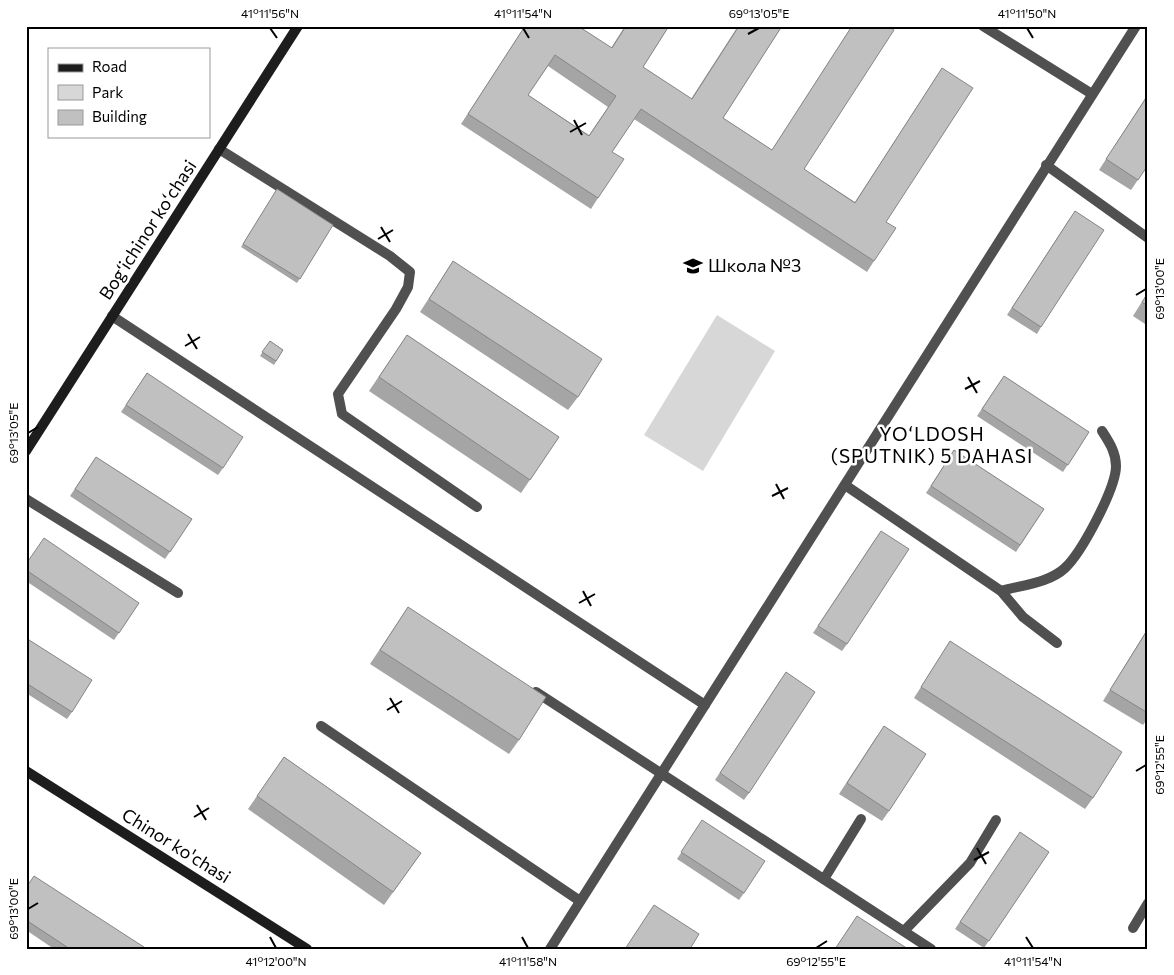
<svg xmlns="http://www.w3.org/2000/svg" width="1174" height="975" viewBox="0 0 1174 975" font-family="Commissioner,sans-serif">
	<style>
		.green { fill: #d7d7d7 }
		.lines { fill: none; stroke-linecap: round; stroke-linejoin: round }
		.lane { stroke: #505050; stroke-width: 10 }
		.street { stroke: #505050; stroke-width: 10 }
		.secondary { stroke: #1d1d1d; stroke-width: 10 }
		.wall { fill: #a5a5a5; fill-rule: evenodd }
		.building { fill: #c0c0c0; stroke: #868686; fill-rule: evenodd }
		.ticks { fill: none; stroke: #000; stroke-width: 2 }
		.labels { text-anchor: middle; stroke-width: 5; stroke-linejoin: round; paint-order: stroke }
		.street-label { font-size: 18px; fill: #000; stroke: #fff }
		.poi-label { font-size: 18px; fill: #000; stroke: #fff; text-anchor: start }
		.neighbourhood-label { font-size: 19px; letter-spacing: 1px; fill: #000; stroke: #fff }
		.neatline { fill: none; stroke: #000; stroke-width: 2 }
		.ticks-label { font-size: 12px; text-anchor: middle; fill: #000 }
	</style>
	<rect width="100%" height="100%" fill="#fff"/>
	<polygon class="green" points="717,315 775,351 703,471 644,435"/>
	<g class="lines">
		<g class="lane">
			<polyline points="219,149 390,256 410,272 408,287 396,309 338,394 342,414 477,507"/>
			<polyline points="1046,165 1148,238"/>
			<polyline points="845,485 1001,591 1023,617 1057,643"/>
			<polyline points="26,499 178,593"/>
			<path d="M1001 591C1022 585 1049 583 1065 568 1082 552 1116 488 1116 466 1116 452 1109 442 1102 431"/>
			<polyline points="536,692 931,949"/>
			<polyline points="321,726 580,901"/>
			<polyline points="824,879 861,819"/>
			<polyline points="1133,928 1148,903"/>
			<polyline points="904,931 970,863 996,820"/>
		</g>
		<g class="street">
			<polyline points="983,26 1092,94"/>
			<polyline points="112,316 705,705"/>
			<polyline points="550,949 1136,26"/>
		</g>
		<g class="secondary">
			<polyline points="26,451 298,26"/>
			<polyline points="26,771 307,949"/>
		</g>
	</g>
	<g class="wall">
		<path d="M525 26H578L611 48 625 26H669L643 67 691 99 738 26H782L723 118 772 150 852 26H888L804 169 855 202 942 68 886 222 874 261 867 272 634 119 612 152 598 198 591 209 461 124ZM548 66 608 107 589 135 528 95Z"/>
		<polygon points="1148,94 1148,165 1131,190 1099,170"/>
		<polygon points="277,189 333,225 297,283 241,247"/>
		<polygon points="1070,218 1041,327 1037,334 1007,315"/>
		<polygon points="453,261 578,397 568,410 420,312"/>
		<polygon points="1148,292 1148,326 1133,316"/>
		<polygon points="407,335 559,437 521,493 369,391"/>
		<polygon points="270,341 283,350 274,365 260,356"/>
		<polygon points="147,373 223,468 218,475 121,412"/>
		<polygon points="1004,376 1089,432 1063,472 977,416"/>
		<polygon points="954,450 1044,509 1016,552 926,493"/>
		<polygon points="96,457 192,519 165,559 70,496"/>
		<polygon points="876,538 847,644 842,651 813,633"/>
		<polygon points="26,563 139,603 114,640 26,581"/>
		<polygon points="408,607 519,740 509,754 370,664"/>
		<polygon points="1148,628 1148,718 1143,725 1103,701"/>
		<polygon points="26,638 72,712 67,719 26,693"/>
		<polygon points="950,641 1093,798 1085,809 914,698"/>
		<polygon points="781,679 749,793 744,800 715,780"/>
		<polygon points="877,736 889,811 882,821 839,794"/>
		<polygon points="284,757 421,853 384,905 248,809"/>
		<polygon points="698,827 744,893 739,900 677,859"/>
		<polygon points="1020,832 1049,852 984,948 955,929"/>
		<polygon points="26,887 147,949 54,949 26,930"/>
	</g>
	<g class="building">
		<path d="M525 26H578L612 48 626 26H669L643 67 692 99 739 26H782L723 118 772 150 852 26H888L894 30 804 169 855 203 942 68 973 88 886 222 896 228 874 261 641 109 612 152 624 159 598 198 468 114ZM555 55 616 96 589 136 528 95Z"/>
		<polygon points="1148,95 1148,165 1138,180 1106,159"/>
		<polygon points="277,189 333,225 300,279 243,244"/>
		<polygon points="1075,211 1104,230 1041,327 1012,308"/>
		<polygon points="453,261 602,359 578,397 429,299"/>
		<polygon points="1148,293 1148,306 1142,302"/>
		<polygon points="407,335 559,437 530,480 379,377"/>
		<polygon points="270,341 283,350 276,361 262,352"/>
		<polygon points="147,373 243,437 223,468 126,405"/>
		<polygon points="1004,376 1089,432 1068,465 982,409"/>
		<polygon points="954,450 1044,509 1020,545 931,486"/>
		<polygon points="96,457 192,519 170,552 75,489"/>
		<polygon points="881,531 909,549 847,644 818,626"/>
		<polygon points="44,538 139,603 119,633 26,570 26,564"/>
		<polygon points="408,607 546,697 519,740 380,650"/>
		<polygon points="1148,629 1148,713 1110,690"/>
		<polygon points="26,638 92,680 72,712 26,683"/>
		<polygon points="950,641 1122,752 1093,798 921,687"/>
		<polygon points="786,672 815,692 749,793 720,773"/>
		<polygon points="884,726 926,754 889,811 847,783"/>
		<polygon points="284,757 421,853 393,892 257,796"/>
		<polygon points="702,820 765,861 744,893 681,852"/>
		<polygon points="1020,832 1049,852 989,941 960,922"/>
		<polygon points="34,876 147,949 70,949 26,920 26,888"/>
		<polygon points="654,905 699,934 690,949 625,949"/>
		<polygon points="857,916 908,949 835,949"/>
	</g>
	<path class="ticks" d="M270 28 277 38M523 28 529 38M1027 28 1033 38M748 34 759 28M574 120 582 135M570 132 586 123M381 227 390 242M378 239 393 230M1136 295 1146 289M188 334 197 349M185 346 200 337M968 377 977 393M965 389 980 381M28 433 38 427M776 484 784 499M772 496 788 488M583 591 591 606M579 603 595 594M390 698 399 713M387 710 402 701M1136 771 1146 765M197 805 206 820M194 817 209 808M977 848 986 864M974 860 989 852M28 909 38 903M270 937 276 948M522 937 528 948M1026 937 1033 948M816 948 827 941"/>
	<defs>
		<g id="school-bare" transform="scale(1.5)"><path d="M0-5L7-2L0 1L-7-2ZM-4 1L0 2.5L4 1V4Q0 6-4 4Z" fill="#000" stroke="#fff" stroke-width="2.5" paint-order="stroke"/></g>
	</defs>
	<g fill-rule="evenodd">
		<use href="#school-bare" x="693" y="266"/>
	</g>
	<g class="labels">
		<g class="street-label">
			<text transform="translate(148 230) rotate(-57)" y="6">Bogʻichinor koʻchasi</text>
			<text transform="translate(176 846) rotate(32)" y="6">Chinor ko'chasi</text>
		</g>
		<g class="poi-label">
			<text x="708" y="272">Школа №3</text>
		</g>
		<g class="neighbourhood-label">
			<text x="932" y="441">YO‘LDOSH<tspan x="932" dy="22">(SPUTNIK) 5 DAHASI</tspan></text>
		</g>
	</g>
	<rect width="1174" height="975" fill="none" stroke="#ffffff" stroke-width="55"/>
	<rect x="48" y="48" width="162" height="90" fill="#ffffff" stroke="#999999"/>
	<rect x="58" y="64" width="25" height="8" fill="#1d1d1d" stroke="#999999"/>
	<text x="92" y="72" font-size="15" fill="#000000">Road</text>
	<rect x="58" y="85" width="25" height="15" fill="#d7d7d7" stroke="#999999"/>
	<text x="92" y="98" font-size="15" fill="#000000">Park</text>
	<rect x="58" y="110" width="25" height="15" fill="#c0c0c0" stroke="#999999"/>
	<text x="92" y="122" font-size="15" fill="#000000">Building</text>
	<rect x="28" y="28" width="1118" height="920" class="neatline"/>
	<g class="ticks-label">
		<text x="270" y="18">41°11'56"N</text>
		<text x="523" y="18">41°11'54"N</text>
		<text x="759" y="18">69°13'05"E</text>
		<text x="1027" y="18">41°11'50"N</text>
		<text transform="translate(1160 289) rotate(-90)" y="4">69°13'00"E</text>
		<text transform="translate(14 433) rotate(-90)" y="4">69°13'05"E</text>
		<text transform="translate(1160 765) rotate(-90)" y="4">69°12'55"E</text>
		<text transform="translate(14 909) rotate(-90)" y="4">69°13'00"E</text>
		<text x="276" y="966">41°12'00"N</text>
		<text x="528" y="966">41°11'58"N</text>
		<text x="816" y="966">69°12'55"E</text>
		<text x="1033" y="966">41°11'54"N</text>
	</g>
</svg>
